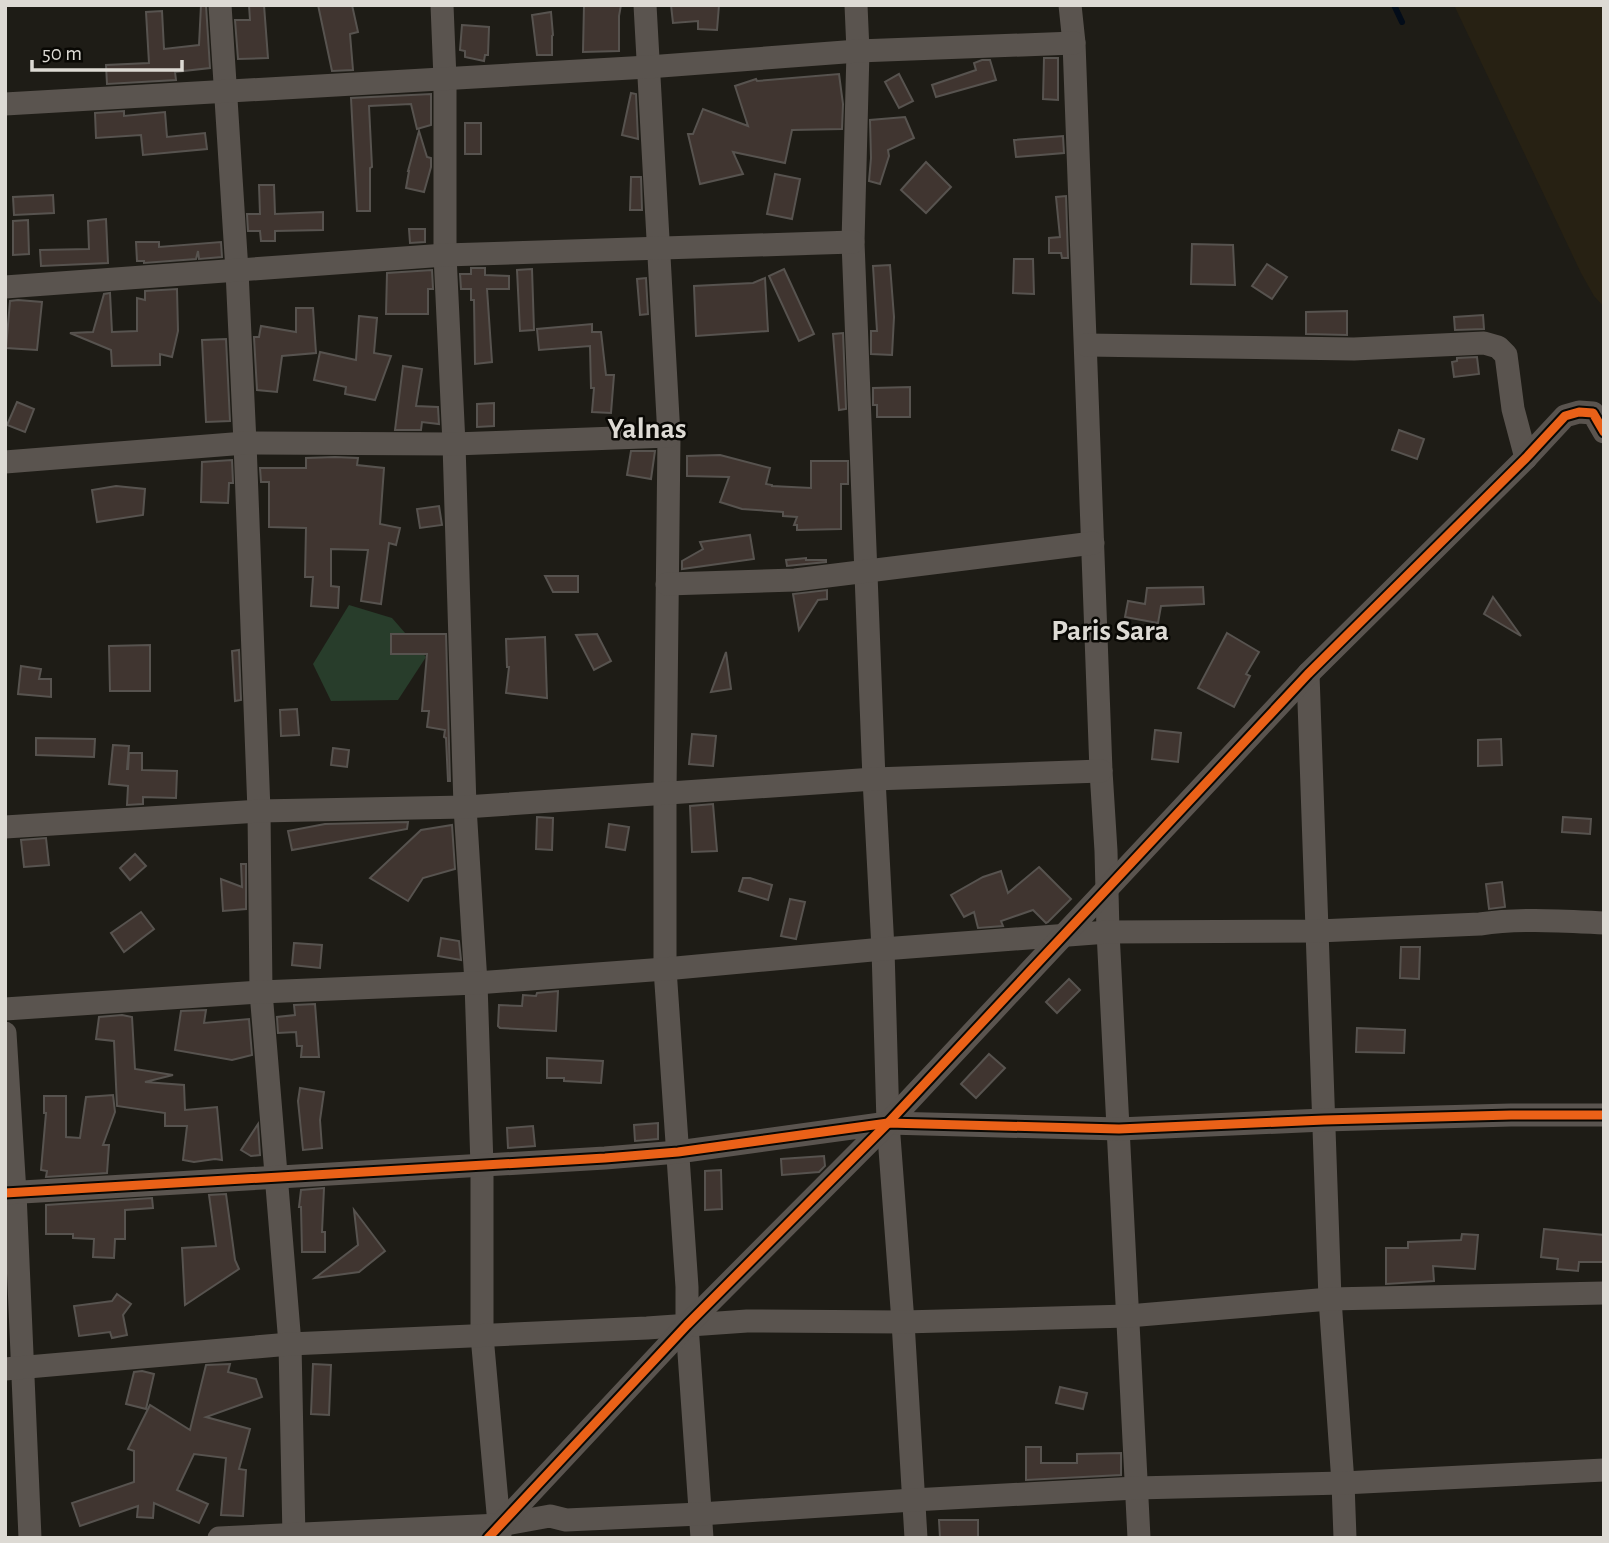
<svg xmlns="http://www.w3.org/2000/svg" width="1609" height="1543" viewBox="0 0 1609 1543" font-family="'Alegreya Sans',sans-serif">
	<style>
		.built { fill: #272113 }
		.green { fill: #283d2b }
		.lines { fill: none; stroke-linecap: round; stroke-linejoin: round }
		.stream { stroke: #030c19; stroke-width: 6 }
		.building { fill: #403530; stroke: #57534f; stroke-width: 2 }
		.minor { stroke: #5a544f; stroke-width: 23 }
		.cycleway-casing { stroke: #090804; stroke-width: 13 }
		.cycleway { stroke: #ea6118; stroke-width: 9 }
		.labels { text-anchor: middle; stroke-width: 5; stroke-linejoin: round; paint-order: stroke }
		.neighbourhood-label { font-size: 30px; font-weight: bold; fill: #dddad4; stroke: #090804 }
	</style>
	<rect width="100%" height="100%" fill="#1e1c16"/>
	<polygon class="built" points="1454,5 1604,5 1604,307 1594,296 1581,273"/>
	<polygon class="green" points="349,605 392,618 426,657 398,700 331,701 313,664"/>
	<g class="lines">
		<polyline class="stream" points="1394,5 1402,22"/>
	</g>
	<g class="building">
		<polygon points="201,5 206,5 210,68 175,72 176,80 107,84 106,65 149,63 146,12 162,11 164,49 199,45"/>
		<polygon points="249,5 264,5 268,58 238,59 235,20 250,20"/>
		<polygon points="318,5 352,5 358,32 350,34 353,70 332,71"/>
		<polygon points="584,5 621,5 619,16 619,51 583,52"/>
		<polygon points="671,5 719,5 717,30 698,29 698,21 673,23"/>
		<polygon points="551,12 553,35 552,36 552,55 537,55 532,15"/>
		<polygon points="462,25 489,27 488,55 485,55 484,61 465,57 465,51 460,50"/>
		<polygon points="1044,58 1058,58 1058,100 1043,99"/>
		<polygon points="982,60 990,60 996,80 936,97 932,85 976,70 974,63"/>
		<polygon points="839,74 843,104 842,129 792,130 785,163 733,152 743,174 700,184 688,134 693,134 703,109 748,126 735,86 756,79 757,81"/>
		<polygon points="899,74 913,101 899,108 885,82"/>
		<polygon points="631,93 636,94 638,139 622,135"/>
		<polygon points="431,94 431,125 417,129 411,104 369,106 372,167 370,168 370,211 357,211 351,98"/>
		<polygon points="124,111 124,116 165,112 167,137 205,133 207,149 143,155 141,135 96,138 95,113"/>
		<polygon points="905,117 914,138 888,150 889,156 880,184 869,181 871,158 870,120"/>
		<rect x="465" y="123" width="16" height="31"/>
		<polygon points="419,131 427,157 431,158 431,167 424,192 406,188 409,171 408,171"/>
		<polygon points="1063,136 1064,153 1016,157 1014,140"/>
		<polygon points="926,162 951,187 926,213 901,190"/>
		<polygon points="775,174 800,179 792,219 767,214"/>
		<polygon points="631,177 641,177 642,210 630,210"/>
		<polygon points="259,185 274,185 275,214 323,212 323,230 275,231 275,241 261,241 260,231 248,231 247,214 260,214"/>
		<polygon points="53,195 54,213 14,215 13,197"/>
		<polygon points="1066,196 1068,258 1062,258 1061,253 1049,253 1049,238 1060,237 1056,197"/>
		<polygon points="106,219 108,263 41,266 40,250 89,249 88,221"/>
		<polygon points="28,220 29,254 13,255 13,221"/>
		<polygon points="409,229 425,229 425,242 410,243"/>
		<polygon points="136,242 159,242 159,247 221,242 222,257 199,259 198,251 196,259 144,263 144,261 137,261"/>
		<polygon points="1192,244 1233,245 1235,285 1191,284"/>
		<polygon points="1014,259 1033,259 1034,294 1013,293"/>
		<polygon points="1267,264 1287,277 1272,299 1252,286"/>
		<polygon points="890,265 894,317 892,355 871,354 871,331 877,331 873,266"/>
		<polygon points="471,268 485,268 485,275 509,276 509,289 487,289 492,362 475,364 474,300 471,300 471,289 461,289 460,274 471,274"/>
		<polygon points="532,269 534,330 520,331 517,270"/>
		<polygon points="784,269 814,334 799,341 769,276"/>
		<polygon points="432,270 433,289 428,289 428,314 386,314 387,273"/>
		<polygon points="646,278 648,314 640,315 637,279"/>
		<polygon points="765,278 768,331 696,336 694,286 753,283"/>
		<polygon points="177,289 178,331 172,357 160,354 160,365 112,366 111,350 70,333 93,332 104,294 110,293 112,332 137,331 137,298 145,300 145,291"/>
		<polygon points="18,300 42,302 37,350 6,348 10,301"/>
		<polygon points="296,308 313,308 316,353 282,356 277,392 257,390 254,337 259,337 261,326 296,332"/>
		<polygon points="1347,311 1347,335 1306,334 1306,312"/>
		<polygon points="1483,315 1484,329 1455,330 1454,317"/>
		<polygon points="359,316 377,318 374,353 391,356 375,400 345,394 346,387 314,380 320,352 356,360"/>
		<polygon points="592,324 592,332 601,332 606,375 614,375 611,413 592,412 594,388 591,388 590,346 539,350 537,329"/>
		<polygon points="843,333 846,409 839,410 833,334"/>
		<polygon points="226,339 230,421 206,422 202,340"/>
		<polygon points="1477,357 1479,374 1454,377 1452,362 1457,361 1457,358"/>
		<polygon points="403,366 422,369 416,406 438,407 439,424 422,422 421,430 395,430"/>
		<polygon points="910,387 910,417 877,417 877,405 873,405 873,388"/>
		<polygon points="17,402 34,409 25,432 7,425"/>
		<polygon points="494,403 494,426 477,427 477,404"/>
		<polygon points="1399,430 1424,439 1417,459 1392,450"/>
		<polygon points="631,451 655,451 651,479 627,475"/>
		<polygon points="720,455 770,468 766,484 772,485 772,486 811,488 811,461 848,461 848,484 841,484 841,529 797,530 797,525 794,525 797,517 783,516 783,512 742,509 720,502 729,477 687,476 687,456"/>
		<polygon points="335,457 358,458 357,465 384,468 380,524 400,528 396,545 389,543 381,604 361,601 368,550 331,549 331,586 339,587 338,608 311,606 313,577 305,577 306,528 269,527 269,482 261,482 260,468 306,468 306,458"/>
		<polygon points="232,460 233,483 229,483 228,503 201,502 202,462"/>
		<polygon points="116,486 145,489 143,515 97,522 92,490"/>
		<polygon points="439,506 442,525 420,528 417,509"/>
		<polygon points="750,535 754,559 682,569 682,561 703,549 700,542"/>
		<polygon points="806,558 806,560 826,560 826,562 787,566 786,560"/>
		<polygon points="545,576 578,576 578,592 553,592"/>
		<polygon points="1203,587 1204,604 1161,606 1158,623 1125,617 1128,601 1145,604 1147,588"/>
		<polygon points="827,590 827,599 818,600 799,630 793,594"/>
		<polygon points="1493,597 1521,636 1484,614"/>
		<polygon points="1227,633 1259,652 1246,674 1250,676 1234,707 1198,688"/>
		<polygon points="391,634 446,634 450,781 448,781 446,738 444,737 445,730 427,727 429,711 422,711 427,654 391,654"/>
		<polygon points="597,634 611,661 594,670 576,635"/>
		<polygon points="545,637 547,698 506,693 509,667 507,667 506,639"/>
		<polygon points="150,645 150,691 110,691 109,646"/>
		<polygon points="239,650 241,700 235,701 232,651"/>
		<polygon points="726,652 731,689 711,692"/>
		<polygon points="21,666 41,669 39,679 51,679 51,697 18,694"/>
		<polygon points="297,709 299,735 281,736 280,710"/>
		<polygon points="1155,730 1181,733 1178,762 1152,759"/>
		<polygon points="692,734 716,736 713,766 689,764"/>
		<polygon points="36,738 95,739 94,757 36,755"/>
		<polygon points="1501,739 1502,765 1478,766 1478,740"/>
		<polygon points="113,745 129,746 127,769 128,769 129,753 142,753 142,770 177,771 176,798 143,797 143,804 127,805 128,786 109,784"/>
		<polygon points="333,748 349,750 347,767 331,765"/>
		<polygon points="713,804 717,851 692,852 690,806"/>
		<polygon points="537,817 553,818 552,850 536,849"/>
		<polygon points="1563,817 1591,819 1590,834 1562,832"/>
		<polygon points="408,822 407,829 292,850 288,831 325,824"/>
		<polygon points="609,824 629,827 625,850 606,847"/>
		<polygon points="452,825 455,869 423,878 408,901 370,878 421,830"/>
		<polygon points="46,838 49,865 24,867 21,840"/>
		<polygon points="135,854 146,866 130,880 120,868"/>
		<polygon points="241,864 246,864 246,909 223,911 221,879 242,887"/>
		<polygon points="1039,867 1071,899 1048,922 1046,923 1033,910 1001,921 1003,926 978,928 974,912 964,917 951,895 983,877 1001,871 1008,893"/>
		<polygon points="743,878 750,878 772,885 768,900 739,891"/>
		<polygon points="1502,882 1505,907 1489,909 1486,884"/>
		<polygon points="790,899 805,902 796,939 781,936"/>
		<polygon points="141,912 154,929 124,952 111,933"/>
		<polygon points="441,938 459,941 461,960 438,956"/>
		<polygon points="294,943 322,945 320,968 292,965"/>
		<polygon points="1401,947 1420,947 1419,979 1400,978"/>
		<polygon points="1069,979 1080,990 1057,1013 1046,1002"/>
		<polygon points="558,991 556,1031 500,1028 498,1026 499,1005 522,1006 523,995 536,996 537,993"/>
		<polygon points="315,1004 319,1057 301,1057 302,1046 297,1046 296,1032 278,1033 277,1017 295,1015 294,1005"/>
		<polygon points="206,1010 204,1023 249,1019 252,1055 232,1060 175,1050 181,1011"/>
		<polygon points="122,1015 132,1017 135,1069 173,1075 145,1082 184,1085 185,1110 217,1107 222,1160 215,1159 194,1162 183,1160 187,1126 165,1126 165,1113 117,1106 114,1041 96,1039 99,1017"/>
		<polygon points="1357,1028 1405,1030 1404,1053 1356,1052"/>
		<polygon points="989,1054 1005,1068 976,1098 961,1084"/>
		<polygon points="547,1058 603,1061 601,1083 564,1081 564,1078 547,1078"/>
		<polygon points="300,1088 324,1092 320,1120 322,1148 303,1150 298,1101"/>
		<polygon points="113,1095 115,1112 103,1145 109,1145 107,1173 46,1177 47,1171 41,1170 46,1113 44,1113 44,1096 66,1096 66,1137 80,1138 86,1097"/>
		<polygon points="658,1123 658,1139 635,1141 634,1125"/>
		<polygon points="258,1124 260,1155 251,1156 241,1150"/>
		<polygon points="533,1126 535,1146 508,1148 507,1128"/>
		<polygon points="824,1156 825,1166 819,1172 782,1175 781,1159"/>
		<polygon points="721,1170 722,1209 705,1210 705,1171"/>
		<polygon points="324,1188 322,1232 325,1232 325,1252 302,1252 301,1207 299,1207 301,1190"/>
		<polygon points="226,1194 235,1260 239,1269 185,1305 182,1248 216,1246 209,1195"/>
		<polygon points="152,1198 153,1208 125,1210 125,1239 115,1239 114,1258 93,1257 94,1239 73,1238 73,1234 46,1234 46,1205"/>
		<polygon points="354,1210 385,1251 359,1272 315,1278 358,1245"/>
		<polygon points="1544,1229 1604,1235 1604,1262 1579,1262 1578,1271 1557,1269 1558,1259 1541,1257"/>
		<polygon points="1462,1234 1478,1235 1475,1269 1433,1266 1434,1281 1386,1284 1386,1248 1408,1248 1408,1242 1461,1240"/>
		<polygon points="117,1294 131,1304 123,1315 127,1335 112,1338 110,1332 79,1336 74,1306 112,1301"/>
		<polygon points="230,1364 228,1372 256,1379 262,1397 206,1417 250,1429 239,1469 246,1470 243,1516 221,1515 226,1458 194,1454 177,1490 208,1504 199,1523 154,1503 153,1518 137,1517 138,1506 80,1526 72,1503 134,1482 134,1451 128,1449 150,1405 190,1430 206,1365"/>
		<polygon points="313,1364 331,1365 329,1415 311,1414"/>
		<polygon points="142,1371 154,1374 146,1409 126,1404 134,1372"/>
		<polygon points="1060,1387 1087,1393 1083,1409 1056,1403"/>
		<polygon points="1026,1447 1041,1447 1041,1463 1077,1463 1077,1454 1121,1453 1121,1475 1026,1480"/>
		<polygon points="939,1520 978,1520 978,1538 940,1538"/>
	</g>
	<g class="lines">
		<g class="minor">
			<polyline points="220,5 237,271 245,443 259,811 261,992 290,1344 294,1538"/>
			<polyline points="442,5 445,79 445,255 454,444 465,807 476,983 482,1166 482,1336 500,1535"/>
			<polyline points="645,5 669,436 665,793 665,969 687,1287 687,1325 702,1538"/>
			<polyline points="856,5 858,51 853,242 874,779 883,949 888,1123 903,1322 916,1538"/>
			<polyline points="1070,5 1074,43 1101,771 1106,851 1108,932 1139,1538"/>
			<polyline points="5,104 648,67 858,51 1074,43"/>
			<polyline points="5,287 445,255 853,242"/>
			<polyline points="1086,345 1354,349 1484,343 1498,347 1506,355 1513,409 1526,458"/>
			<polyline points="5,462 245,443 454,444 669,436"/>
			<polyline points="667,584 795,580 1093,543"/>
			<polyline points="1308,674 1330,1299 1343,1483 1345,1538"/>
			<polyline points="5,827 259,811 465,807 874,779 1101,771"/>
			<path d="M5 1009 261 992 476 983 665 969 883 949 1108 932 1318 931 1480 924C1521 918 1562 921 1604 923"/>
			<polyline points="5,1033 15,1193 30,1538"/>
			<polyline points="5,1193 605,1158 678,1152 888,1123 1119,1129 1324,1120 1511,1115 1604,1115"/>
			<polyline points="5,1369 290,1344 647,1328 747,1321 903,1322 1128,1316 1330,1299 1604,1293"/>
			<polyline points="219,1538 500,1525 550,1516 566,1520 700,1514 913,1500 1136,1488 1343,1483 1604,1470"/>
			<polyline points="488,1538 687,1325 888,1123 1308,674 1526,458 1565,416 1579,412 1593,413 1604,432"/>
		</g>
		<g class="cycleway-casing">
			<g id="cycleway">
				<polyline points="5,1193 605,1158 678,1152 888,1123 1119,1129 1324,1120 1511,1115 1604,1115"/>
				<polyline points="488,1538 687,1325 888,1123 1308,674 1526,458 1565,416 1579,412 1593,413 1604,432"/>
			</g>
		</g>
		<use href="#cycleway" class="cycleway"/>
	</g>
	<g class="labels">
		<g class="neighbourhood-label">
			<text x="647" y="438">Yalnas</text>
			<text x="1110" y="640">Paris Sara</text>
		</g>
	</g>
	<rect width="1609" height="1543" fill="none" stroke="#dddad4" stroke-width="14"/>
	<path d="M32 60v10h150v-10" fill="none" stroke="#dddad4" stroke-width="3.5"/>
	<text x="42" y="60" font-size="21" fill="#dddad4" stroke="#090804" stroke-width="5" paint-order="stroke">50 m</text>
</svg>
